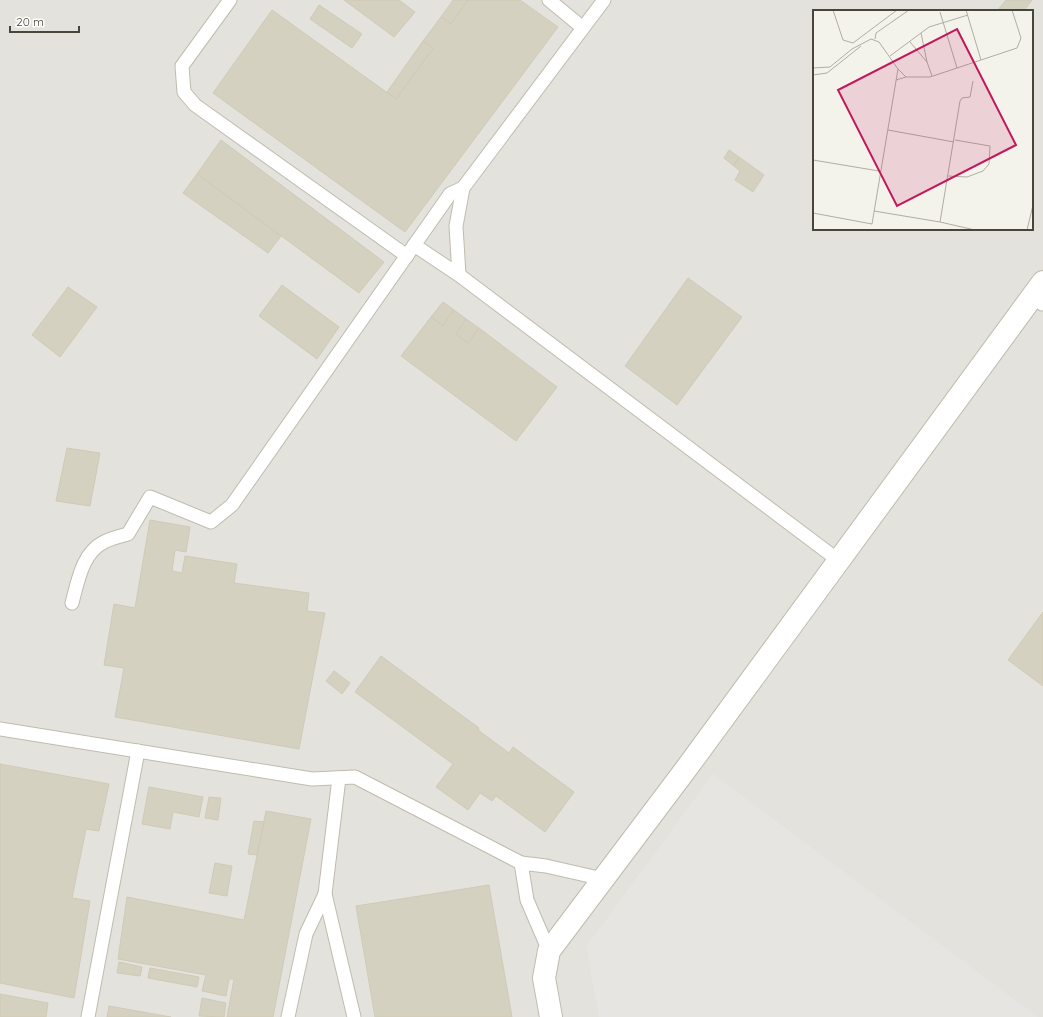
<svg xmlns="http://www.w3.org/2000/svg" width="1043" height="1017" viewBox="0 0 1043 1017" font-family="Quicksand,sans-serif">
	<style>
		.industrial { fill: #e4e2dc; fill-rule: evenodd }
		.parking { fill: #e6e5e2 }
		.building { fill: #d5d1c1; stroke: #d0cab5 }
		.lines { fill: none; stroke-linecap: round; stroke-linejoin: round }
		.lane-casing { stroke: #bfbcae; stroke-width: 15 }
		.street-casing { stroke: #bfbcae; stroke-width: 24 }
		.lane { stroke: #fff; stroke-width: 13 }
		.street { stroke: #fff; stroke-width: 22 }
		.inset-road { fill: none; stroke: #afada4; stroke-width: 1 }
		.view { fill: #c2185b; fill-opacity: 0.15; stroke: #c2185b; stroke-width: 2 }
		.inset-edge { fill: none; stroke: #484539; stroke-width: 2 }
	</style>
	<rect width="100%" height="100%" fill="#f4f3eb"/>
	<path class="industrial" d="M0 0H1043V1017H0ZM814 11H1032V229H814Z"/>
	<polygon class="parking" points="713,774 1038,1017 599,1017 586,947"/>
	<g class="building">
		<polygon points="344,0 399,0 415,12 394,37"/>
		<polygon points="453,0 468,0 451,24 441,17"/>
		<polygon points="468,0 520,0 558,27 405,232 213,93 272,10 396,99 433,48 423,41 441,17 451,24"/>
		<polygon points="1006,0 1032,0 1024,11 997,11"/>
		<polygon points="319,5 362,34 352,48 310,19"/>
		<polygon points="423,41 433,48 396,99 387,92"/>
		<polygon points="221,140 384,262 359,293 197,174"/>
		<polygon points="729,150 739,157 734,166 724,158"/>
		<polygon points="739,157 764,175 753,192 735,180 740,171 734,166"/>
		<polygon points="197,174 281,236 268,253 183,193"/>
		<polygon points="688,278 742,317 677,405 625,366"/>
		<polygon points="282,285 339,327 317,359 259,316"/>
		<polygon points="68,287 97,307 60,357 32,335"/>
		<polygon points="443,302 454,310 443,326 431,317"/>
		<polygon points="454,310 466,319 456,334 468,343 479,328 557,387 516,441 401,356 431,317 443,326"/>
		<polygon points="466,319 479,328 468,343 456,334"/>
		<polygon points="67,448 100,453 90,506 56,501"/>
		<polygon points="150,520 190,527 186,552 175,550 172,571 182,573 185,556 237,564 234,583 309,593 307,611 325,613 299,749 115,717 124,668 104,665 114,604 135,608"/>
		<polygon points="1043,612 1043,686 1008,660"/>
		<polygon points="381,656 479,728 478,730 509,753 513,747 574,792 545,832 496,796 492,801 480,793 468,810 436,787 453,764 355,692"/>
		<polygon points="334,671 350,683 342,694 326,681"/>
		<polygon points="0,764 109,784 99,831 86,829 72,898 90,901 74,998 0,983"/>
		<polygon points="149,787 203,797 199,817 173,812 170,829 142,824"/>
		<polygon points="209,797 221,798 218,820 205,818"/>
		<polygon points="266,811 311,819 273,1017 227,1017 234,979 229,979 226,996 202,991 206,975 118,959 127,897 244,920"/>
		<polygon points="254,821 264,822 257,855 248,854"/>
		<polygon points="215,863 232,866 227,896 209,893"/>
		<polygon points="489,885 512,1017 375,1017 356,906"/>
		<polygon points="119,962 142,967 140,976 117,973"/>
		<polygon points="150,968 199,977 197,987 148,978"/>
		<polygon points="0,994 48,1003 46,1017 0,1017"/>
		<polygon points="202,998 226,1003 224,1017 199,1016"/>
		<polygon points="109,1006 171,1017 107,1017"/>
	</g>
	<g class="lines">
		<g class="lane-casing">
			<g id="lane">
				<polyline points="230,0 182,66 184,92 195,105 407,256"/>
				<polyline points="549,0 583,28"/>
				<polyline points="414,245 459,275 838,560"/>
				<polyline points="459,275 456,226 463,188 604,0"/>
				<polyline points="1042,304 1043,304"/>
				<path d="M72 603C78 581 82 553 104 542 112 538 120 536 128 534L150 497 211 522 232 505 450 194 463 188"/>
				<polyline points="0,729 312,779 355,777 521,863"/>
				<polyline points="339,778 325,894 354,1017"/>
				<polyline points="549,951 527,900 521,863 546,866 603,879"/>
				<polyline points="88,1017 138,751"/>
				<polyline points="288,1017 306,934 325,894"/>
			</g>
		</g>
		<g class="street-casing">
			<polyline id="street" points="551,1017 544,978 549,951 686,769 1043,282"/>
		</g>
		<use href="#lane" class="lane"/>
		<use href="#street" class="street"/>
	</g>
	<g transform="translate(813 10)">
		<rect width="220" height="220" fill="#f4f3eb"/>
		<path class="inset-road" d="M20 0 30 30 40 33 84 0M153 0 168 50M127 2 144 58M108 23 114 52M62 29 63 23 96 0M97 32 114 52 119 66M77 46 116 17 155 5M0 58 17 57 39 39 58 29 66 32 85 59 59 214 0 203M0 65 14 63 48 36M93 67H117L204 38 208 28 199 0M83 70 93 67 85 59M75 120 141 132M0 150 66 161M135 166 154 167 170 161 176 154 177 136 142 130M61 201 127 212 147 91 149 88 157 87 160 71M127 212 162 220M214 220 220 195"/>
		<path class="view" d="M144 19 203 135 84 196 25 80Z"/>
		<rect width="220" height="220" class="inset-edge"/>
	</g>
	<path d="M10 26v6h69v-6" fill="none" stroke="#484539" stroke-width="2"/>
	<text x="16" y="26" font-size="12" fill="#484539" stroke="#ffffff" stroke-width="3" paint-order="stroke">20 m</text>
</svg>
